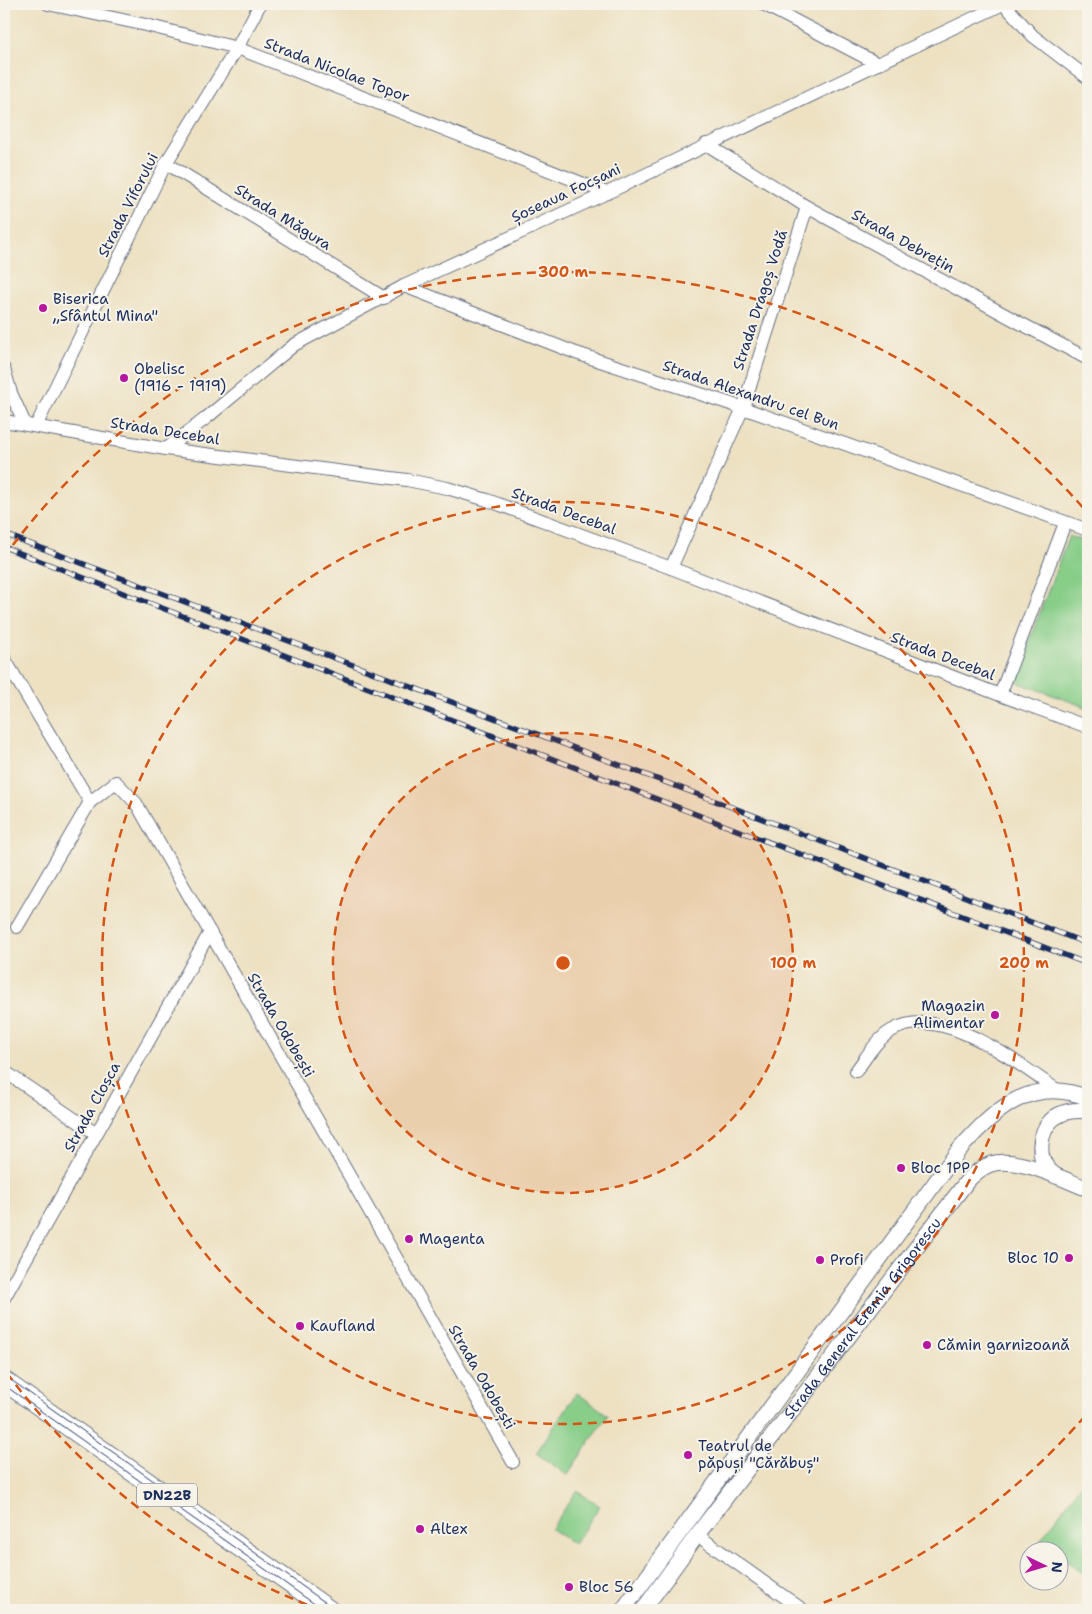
<svg xmlns="http://www.w3.org/2000/svg" width="1092" height="1614" viewBox="0 0 1092 1614" font-family="'Shantell Sans',sans-serif">
	<style>
		.green { fill: #88ce89; stroke: #527e74 }
		.lines { fill: none; stroke-linecap: round; stroke-linejoin: round }
		.minor-casing { stroke: #646d81; stroke-width: 14 }
		.tertiary-casing { stroke: #646d81; stroke-width: 17 }
		.primary-casing { stroke: #646d81; stroke-width: 21 }
		.minor { stroke: #fff; stroke-width: 12 }
		.tertiary { stroke: #fff; stroke-width: 15 }
		.primary { stroke: #fff; stroke-width: 19 }
		.tram { stroke: #1b2f5e; stroke-width: 1 }
		.rail-casing { stroke: #1b2f5e; stroke-width: 5.5 }
		.rail { stroke: #f7f3e8; stroke-width: 4; stroke-dasharray: 11; stroke-linecap: butt }
		.ring { fill: none; stroke: #d45514; stroke-width: 2.5; stroke-dasharray: 9 6 }
		.poi-dot { fill: #b5179e; stroke: #f7f3e8; stroke-width: 2 }
		.labels { text-anchor: middle; stroke-width: 4; stroke-linejoin: round; paint-order: stroke }
		.shield { fill: #f7f3e8; stroke: #5d6a87; stroke-width: 1 }
		.shield-label { font-size: 14px; font-weight: bold; fill: #1b2f5e }
		.street-label { font-size: 15px; fill: #1b2f5e; stroke: #f7f3e8 }
		.poi-label { font-size: 15px; fill: #1b2f5e; stroke: #f7f3e8; text-anchor: start }
		.centre { fill: #d45514; stroke: #f7f3e8; stroke-width: 2.5 }
		.ring-label { font-size: 15px; text-anchor: middle; font-weight: bold; fill: #d45514; stroke: #f7f3e8; stroke-width: 4; stroke-linejoin: round; paint-order: stroke }
	</style>
	<rect width="100%" height="100%" fill="#f7f3e8"/>
	<filter id="ink" filterUnits="userSpaceOnUse"><feTurbulence type="fractalNoise" baseFrequency=".02" numOctaves="2"/><feDisplacementMap in="SourceGraphic" scale="10" xChannelSelector="R" yChannelSelector="G"/><feConvolveMatrix kernelMatrix="1 2 1 2 8 2 1 2 1" color-interpolation-filters="sRGB"/></filter>
	<filter id="wash" filterUnits="userSpaceOnUse"><feTurbulence type="fractalNoise" baseFrequency=".0096" numOctaves="4" result="noise"/><feDisplacementMap in="SourceGraphic" scale="20" xChannelSelector="R" yChannelSelector="G"/><feGaussianBlur stdDeviation="1.12" result="paint"/><feColorMatrix in="noise" values="0 0 0 0 0 0 0 0 0 0 0 0 0 0 0 0 0 1.4 0 .05"/><feComposite in="paint" operator="in"/></filter>
	<g filter="url(#wash)">
		<rect width="100%" height="100%" fill="#ede1c2"/>
		<g class="green">
			<polygon points="1069,536 1088,542 1088,708 1014,681"/>
			<polygon points="577,1393 608,1415 567,1475 536,1453"/>
			<polygon points="1088,1474 1088,1577 1060,1556 1060,1552 1054,1551 1040,1541"/>
			<polygon points="577,1491 600,1506 574,1544 551,1529"/>
		</g>
	</g>
	<g filter="url(#ink)">
		<g class="lines">
			<g class="minor-casing">
				<g id="minor">
					<polyline points="48,4 146,25 237,48 607,193"/>
					<polyline points="763,4 878,64"/>
					<polyline points="1004,4 1033,36 1088,78"/>
					<polyline points="706,144 807,207 1020,323 1088,359"/>
					<polyline points="166,163 384,298"/>
					<polyline points="404,286 576,353 743,408 1088,530"/>
					<polyline points="4,369 11,393 25,424"/>
					<polyline points="4,421 166,449 407,480 447,488 487,500 671,568 1000,695 1088,727"/>
					<polyline points="36,426 166,163 237,48 260,4"/>
					<polyline points="166,449 205,419 294,345 404,286 607,193 1003,4"/>
					<polyline points="671,568 743,408 807,207"/>
					<polyline points="4,658 90,802 116,782 136,803 513,1462"/>
					<polyline points="1000,695 1065,523"/>
					<polyline points="17,927 90,802"/>
					<polyline points="4,1071 95,1133"/>
					<path d="M856 1071C866 1058 876 1040 891 1031 941 1001 1018 1064 1057 1090"/>
					<polyline points="4,1298 210,932"/>
					<polyline points="697,1535 803,1610"/>
				</g>
			</g>
			<g class="tertiary-casing">
				<g id="tertiary">
					<path d="M1056 1176C1053 1174 1050 1171 1047 1168 1035 1151 1041 1122 1061 1114 1069 1110 1079 1110 1088 1111"/>
					<path d="M623 1610 959 1150C994 1110 1031 1075 1088 1098"/>
					<path id="s1" d="M643 1610 697 1535 968 1180C975 1173 982 1167 991 1164 1019 1156 1062 1179 1088 1189"/>
				</g>
			</g>
			<g class="primary-casing">
				<polyline id="primary" points="4,1381 329,1610"/>
			</g>
			<use href="#minor" class="minor"/>
			<use href="#tertiary" class="tertiary"/>
			<use href="#primary" class="primary"/>
			<g class="tram">
				<polyline points="4,1375 336,1610"/>
				<polyline points="4,1385 323,1610"/>
			</g>
			<g class="rail-casing">
				<g id="rail">
					<polyline points="4,534 742,811 1088,944"/>
					<polyline points="4,547 729,827 1088,964"/>
				</g>
			</g>
			<use href="#rail" class="rail"/>
		</g>
	</g>
	<circle cx="563" cy="963" r="230" fill="#d45514" fill-opacity=".12"/>
	<g class="ring">
		<circle cx="563" cy="963" r="230"/>
		<circle cx="563" cy="963" r="461"/>
		<path d="M1085 1416A691 691 0 0 1 805 1610M321 1610A691 691 0 0 1 4 1369M4 557A691 691 0 0 1 1085 510"/>
	</g>
	<g class="poi-dot">
		<circle cx="43" cy="308" r="5"/>
		<circle cx="124" cy="378" r="5"/>
		<circle cx="995" cy="1015" r="5"/>
		<circle cx="901" cy="1168" r="5"/>
		<circle cx="409" cy="1239" r="5"/>
		<circle cx="1069" cy="1258" r="5"/>
		<circle cx="820" cy="1260" r="5"/>
		<circle cx="300" cy="1326" r="5"/>
		<circle cx="927" cy="1345" r="5"/>
		<circle cx="688" cy="1455" r="5"/>
		<circle cx="420" cy="1529" r="5"/>
		<circle cx="569" cy="1587" r="5"/>
	</g>
	<g class="labels">
		<rect class="shield" x="137" y="1483.5" width="60" height="23" rx="4"/>
		<g class="shield-label">
			<text x="167" y="1500">DN22B</text>
		</g>
		<g class="street-label">
			<text transform="translate(337 70) rotate(21)" y="5">Strada Nicolae Topor</text>
			<text transform="translate(566 193) rotate(-25)" y="5">Șoseaua Focșani</text>
			<text transform="translate(128 205) rotate(-63)" y="5">Strada Viforului</text>
			<text transform="translate(283 217) rotate(32)" y="5">Strada Măgura</text>
			<text transform="translate(903 241) rotate(29)" y="5">Strada Debrețin</text>
			<text transform="translate(760 300) rotate(-72)" y="5">Strada Dragoș Vodă</text>
			<text transform="translate(751 395) rotate(19)" y="5">Strada Alexandru cel Bun</text>
			<text transform="translate(165 431) rotate(9)" y="5">Strada Decebal</text>
			<text transform="translate(564 511) rotate(20)" y="5">Strada Decebal</text>
			<text transform="translate(943 656) rotate(21)" y="5">Strada Decebal</text>
			<text transform="translate(281 1025) rotate(60)" y="5">Strada Odobești</text>
			<text transform="translate(92 1107) rotate(-61)" y="5">Strada Cloșca</text>
			<text dy="5" stroke="none"><textPath href="#s1" startOffset="365">Strada General Eremia Grigorescu</textPath></text>
			<text transform="translate(482 1377) rotate(60)" y="5">Strada Odobești</text>
		</g>
		<g class="poi-label">
			<text x="53" y="304">Biserica<tspan x="53" dy="17">„Sfântul Mina"</tspan></text>
			<text x="134" y="374">Obelisc<tspan x="134" dy="17">(1916 - 1919)</tspan></text>
			<text x="985" y="1011" text-anchor="end">Magazin<tspan x="985" dy="17">Alimentar</tspan></text>
			<text x="911" y="1173">Bloc 1PP</text>
			<text x="419" y="1244">Magenta</text>
			<text x="1059" y="1263" text-anchor="end">Bloc 10</text>
			<text x="830" y="1265">Profi</text>
			<text x="310" y="1331">Kaufland</text>
			<text x="937" y="1350">Cămin garnizoană</text>
			<text x="698" y="1451">Teatrul de<tspan x="698" dy="17">păpuși "Cărăbuș"</tspan></text>
			<text x="430" y="1534">Altex</text>
			<text x="579" y="1592">Bloc 56</text>
		</g>
	</g>
	<circle cx="563" cy="963" r="8" class="centre"/>
	<g class="ring-label">
		<text x="563" y="277">300 m</text>
		<text x="793" y="968">100 m</text>
		<text x="1024" y="968">200 m</text>
	</g>
	<rect width="1092" height="1614" fill="none" stroke="#f7f3e8" stroke-width="20"/>
	<g transform="translate(1044 1566) rotate(95)"><circle r="24" fill="#f7f3e8" stroke="#9fa5b1"/>
	<path d="M0-4L9 19L0 12L-9 19Z" fill="#b5179e"/>
	<text y="-8" font-size="14" font-weight="bold" text-anchor="middle" fill="#1b2f5e">N</text>
	</g>
</svg>
